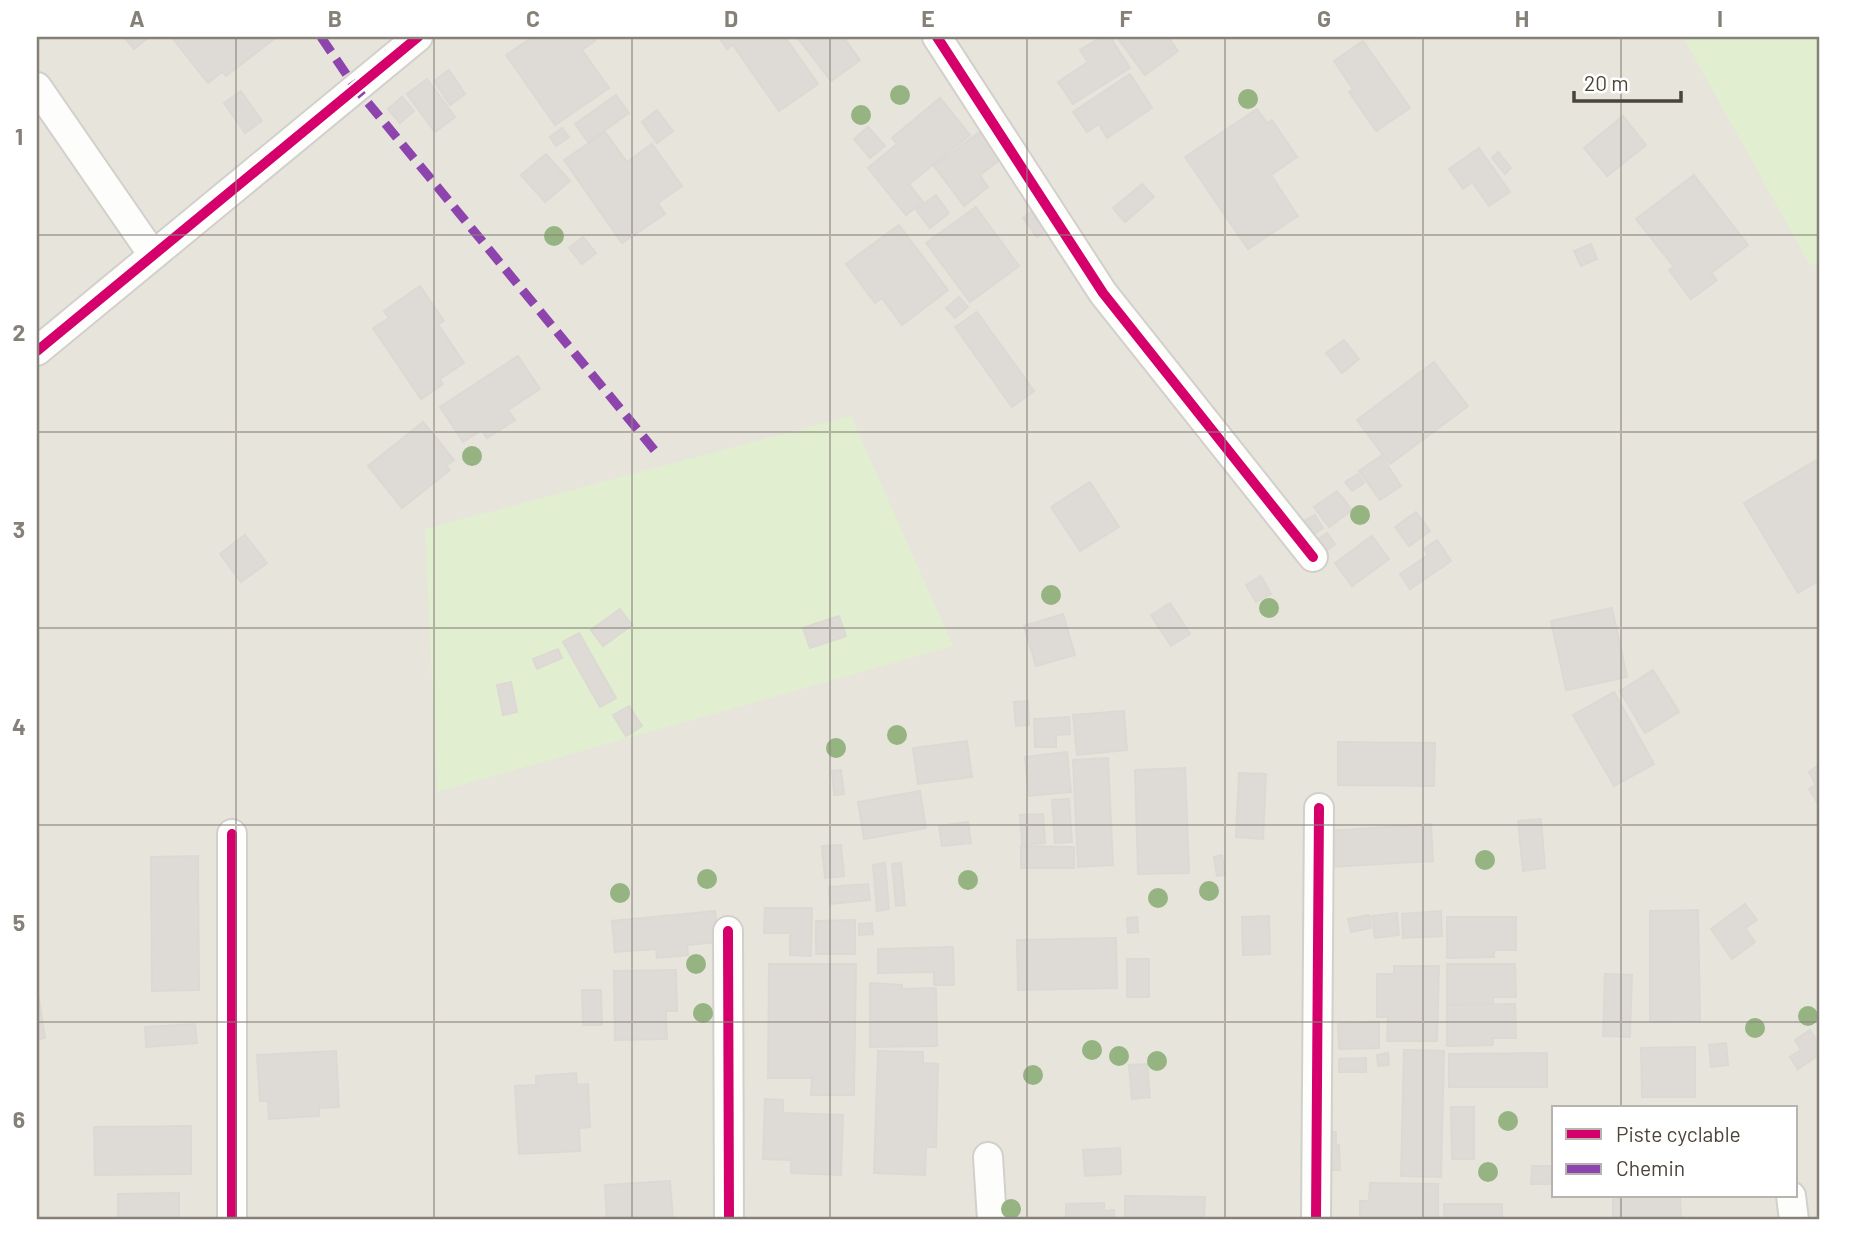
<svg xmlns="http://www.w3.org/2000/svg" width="1857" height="1257" viewBox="0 0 1857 1257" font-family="Barlow,sans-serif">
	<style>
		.residential { fill: #e7e4dc; fill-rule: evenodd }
		.green { fill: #e1eecf }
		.building { fill: #dedbd6; stroke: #dcd9d4; stroke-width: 2 }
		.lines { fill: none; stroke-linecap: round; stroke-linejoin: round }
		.minor-casing { stroke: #d2d0cb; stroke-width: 32 }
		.minor { stroke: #fdfdfc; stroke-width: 28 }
		.quiet { stroke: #8e44ad; stroke-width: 9; stroke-dasharray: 18 9; stroke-linecap: butt }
		.cycleway-casing { stroke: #fff; stroke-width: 15 }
		.cycleway { stroke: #d6006c; stroke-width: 10 }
		.tree { fill: #96b382 }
		.grid { fill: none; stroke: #868178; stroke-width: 2; stroke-opacity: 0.55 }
		.neatline { fill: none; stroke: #868178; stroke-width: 2.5 }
		.grid-label { font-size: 23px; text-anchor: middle; font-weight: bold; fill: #868178 }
	</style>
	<rect width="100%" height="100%" fill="#f4f2ee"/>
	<path class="residential" d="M37 37H1820V1220H37ZM1554 1108H1796V1196H1554Z"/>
	<g class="green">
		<polygon points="1683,37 1820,37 1820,264 1810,265"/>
		<polygon points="851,416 953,646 437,792 425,529"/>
	</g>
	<g class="building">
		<polygon points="124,37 149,37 134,49"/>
		<polygon points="178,37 273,37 274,39 226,76 222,72 208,83 174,40"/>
		<polygon points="533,37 593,37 595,41 582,50 609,88 555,125 506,55"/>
		<polygon points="719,37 785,37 818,84 779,111 733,45 727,49"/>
		<polygon points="797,37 843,37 860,60 831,81"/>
		<polygon points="1101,37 1110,37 1130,68 1073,104 1058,82 1088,62 1080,50"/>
		<polygon points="1117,37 1168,37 1178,51 1145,75"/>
		<polygon points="1363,41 1410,108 1376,131 1349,92 1353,89 1334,61"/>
		<polygon points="449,70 465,94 450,105 434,81"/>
		<polygon points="1130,74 1152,108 1107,138 1099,124 1087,132 1073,112"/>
		<polygon points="427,79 455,117 435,132 407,94"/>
		<polygon points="241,91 262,121 245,133 224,103"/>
		<polygon points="616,95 629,113 588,142 575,124"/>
		<polygon points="402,97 414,111 400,123 388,109"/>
		<polygon points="940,98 970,135 909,184 923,202 906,215 868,168 897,144 892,138"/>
		<polygon points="1257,109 1267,123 1272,120 1297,157 1271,175 1298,216 1248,249 1185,157"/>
		<polygon points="657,110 673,131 657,143 642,122"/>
		<polygon points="1623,116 1646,145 1607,176 1584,148"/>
		<polygon points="868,127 885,146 870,158 854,139"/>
		<polygon points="562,128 569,137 556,146 550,137"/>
		<polygon points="985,128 1006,155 980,175 988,187 964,206 934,166"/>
		<polygon points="605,132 627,162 652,144 682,186 658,203 665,214 622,243 564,160"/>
		<polygon points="1479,148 1510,192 1489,206 1472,182 1463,189 1449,169"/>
		<polygon points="1498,152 1511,168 1505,174 1492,158"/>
		<polygon points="546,154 570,181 545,202 521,175"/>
		<polygon points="1694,175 1748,245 1711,273 1717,280 1691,299 1669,270 1674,267 1636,219"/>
		<polygon points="1142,184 1154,197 1125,222 1113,208"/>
		<polygon points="936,195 949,213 930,228 916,210"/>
		<polygon points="976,207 1019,266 970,302 926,243"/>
		<polygon points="1035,209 1049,228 1037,237 1023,218"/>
		<polygon points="899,225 948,290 902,325 882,298 875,303 846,264"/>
		<polygon points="583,237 596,253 582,264 569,248"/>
		<polygon points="1591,244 1597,259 1581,266 1574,251"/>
		<polygon points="420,286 444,321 438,324 464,363 440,379 443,384 421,399 373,328 389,318 384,311"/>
		<polygon points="959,297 968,307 955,318 946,308"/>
		<polygon points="977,312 1034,391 1012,407 955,327"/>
		<polygon points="1344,340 1359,359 1342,373 1326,353"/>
		<polygon points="518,356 540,389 508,410 515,420 487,438 482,430 463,442 440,407"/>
		<polygon points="1434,362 1468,406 1390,464 1357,420"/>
		<polygon points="423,422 454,460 446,466 450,470 402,508 368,466"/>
		<polygon points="1381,456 1401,486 1380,500 1359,471"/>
		<polygon points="1820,458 1820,580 1798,593 1744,503"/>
		<polygon points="1358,474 1364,483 1352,491 1345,482"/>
		<polygon points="1090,482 1119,527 1080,551 1051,507"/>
		<polygon points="1337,491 1352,510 1329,527 1314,507"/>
		<polygon points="1416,512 1430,531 1409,546 1395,527"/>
		<polygon points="1315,515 1323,528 1312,535 1304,521"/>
		<polygon points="1327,533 1335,544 1326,551 1317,540"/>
		<polygon points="245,535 267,563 241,582 220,554"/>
		<polygon points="1372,536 1389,559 1352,586 1335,563"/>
		<polygon points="1437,540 1451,561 1410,589 1400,574 1428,555 1424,549"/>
		<polygon points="1261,576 1271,594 1256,602 1246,585"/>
		<polygon points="1170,603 1190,634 1171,646 1151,615"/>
		<polygon points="1612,608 1627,677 1566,690 1551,621"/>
		<polygon points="620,609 632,625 603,646 591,630"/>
		<polygon points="1063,614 1075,655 1036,666 1024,626"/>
		<polygon points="839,616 846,636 810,648 803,628"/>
		<polygon points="579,633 616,698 600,707 563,642"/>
		<polygon points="558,649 562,658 537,669 533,659"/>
		<polygon points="1653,670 1679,712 1645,733 1620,691"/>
		<polygon points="511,682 517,712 503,715 497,685"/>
		<polygon points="1614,692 1654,764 1614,786 1573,715"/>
		<polygon points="1028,701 1029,725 1016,726 1014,702"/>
		<polygon points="629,706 642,726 626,736 613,715"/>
		<polygon points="1124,711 1127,750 1077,755 1073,715"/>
		<polygon points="1069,717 1070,734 1056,735 1056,747 1035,747 1034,719"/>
		<polygon points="967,741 972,777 918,784 913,748"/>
		<polygon points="1338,742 1435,743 1434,786 1338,785"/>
		<polygon points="1067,752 1071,792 1029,796 1025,757"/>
		<polygon points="1108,758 1113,865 1078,867 1073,760"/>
		<polygon points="1820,764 1820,807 1809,789 1816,785 1809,772"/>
		<polygon points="1185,768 1189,873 1138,874 1135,770"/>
		<polygon points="841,770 844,794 834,795 832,771"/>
		<polygon points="1239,773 1266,774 1263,839 1236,837"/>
		<polygon points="920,791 926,828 864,839 858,802"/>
		<polygon points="1069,799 1072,842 1055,843 1052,800"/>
		<polygon points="1043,814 1045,843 1022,845 1020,815"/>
		<polygon points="1541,819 1545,868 1523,871 1518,821"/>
		<polygon points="968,822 971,843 942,846 939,826"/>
		<polygon points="1431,824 1433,861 1330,867 1328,831"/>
		<polygon points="841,845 844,876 825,878 822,846"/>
		<polygon points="1021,846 1074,847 1074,868 1021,868"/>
		<polygon points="1222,855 1225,875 1217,876 1214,857"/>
		<polygon points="198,856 199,990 152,991 151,857"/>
		<polygon points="885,863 889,909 877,911 873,865"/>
		<polygon points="901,863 905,905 896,906 892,864"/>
		<polygon points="868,884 870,900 830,904 829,887"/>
		<polygon points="1745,904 1757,920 1745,928 1755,942 1732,959 1711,929"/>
		<polygon points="765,908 812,908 811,956 790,955 790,933 764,933"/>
		<polygon points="1698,910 1700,1021 1650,1022 1650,911"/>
		<polygon points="715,911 718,942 687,945 688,955 657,958 656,949 615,952 612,921"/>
		<polygon points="1441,911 1442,936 1403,938 1402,914"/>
		<polygon points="1397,913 1399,935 1375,938 1372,916"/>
		<polygon points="1369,915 1371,928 1351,932 1348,919"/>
		<polygon points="1269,916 1270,954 1243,955 1242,917"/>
		<polygon points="1137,917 1138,932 1128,933 1127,918"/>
		<polygon points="1447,917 1516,917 1516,950 1494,950 1494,957 1447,958"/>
		<polygon points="855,920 855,954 816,954 816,921"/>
		<polygon points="872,923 873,934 859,935 859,924"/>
		<polygon points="1116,938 1117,988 1018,990 1017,940"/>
		<polygon points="953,947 954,985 934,985 934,972 878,973 878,949"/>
		<rect x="1127" y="959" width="22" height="38"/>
		<polygon points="769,964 856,964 854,1095 811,1095 812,1078 768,1078"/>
		<polygon points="1447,964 1515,964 1516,997 1493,997 1493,1004 1447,1005"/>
		<polygon points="1394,966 1439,966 1437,1041 1387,1041 1388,1017 1377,1017 1377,974 1394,974"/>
		<polygon points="676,970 677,1011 666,1011 667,1039 615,1040 614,971"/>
		<polygon points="1605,974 1632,975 1630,1037 1603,1036"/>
		<polygon points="870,983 902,985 902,989 936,988 937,1046 870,1047"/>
		<polygon points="37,987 45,1038 37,1040"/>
		<polygon points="582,990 601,990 602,1025 583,1025"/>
		<polygon points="1515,1004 1516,1038 1493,1038 1493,1045 1447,1046 1447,1005"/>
		<polygon points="1379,1022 1379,1048 1339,1049 1338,1024"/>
		<polygon points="195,1024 197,1043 146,1047 145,1027"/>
		<polygon points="1810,1030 1820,1046 1820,1054 1798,1069 1790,1057 1801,1050 1795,1040"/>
		<polygon points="1726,1043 1728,1065 1711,1067 1709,1045"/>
		<polygon points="1695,1047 1695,1097 1642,1097 1641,1048"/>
		<polygon points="1404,1050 1444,1051 1441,1177 1401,1176"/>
		<polygon points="336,1051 339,1107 319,1108 319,1116 269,1119 268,1101 260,1101 257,1055"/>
		<polygon points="878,1051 923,1052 923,1063 938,1064 936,1147 926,1147 925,1175 874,1173"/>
		<polygon points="1388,1053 1389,1065 1378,1066 1377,1055"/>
		<polygon points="1547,1053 1547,1087 1449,1087 1449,1054"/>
		<polygon points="1366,1058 1366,1072 1339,1072 1339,1059"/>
		<polygon points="1147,1064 1150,1097 1132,1099 1129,1065"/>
		<polygon points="576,1073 577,1085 588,1084 590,1127 579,1128 580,1151 519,1154 515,1086 536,1085 536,1076"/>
		<polygon points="765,1099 783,1100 783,1113 843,1115 841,1175 791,1173 791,1160 763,1159"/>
		<polygon points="1451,1107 1474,1107 1474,1159 1452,1159"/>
		<polygon points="191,1126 191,1174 95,1175 94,1127"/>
		<polygon points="1336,1132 1336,1146 1339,1145 1340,1170 1325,1170 1324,1133"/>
		<polygon points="1120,1148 1121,1174 1085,1176 1083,1150"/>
		<polygon points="1532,1166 1551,1166 1551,1184 1531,1184"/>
		<polygon points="670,1181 673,1220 607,1220 605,1185"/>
		<polygon points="1370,1183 1438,1184 1438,1220 1360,1220 1360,1201 1369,1201"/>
		<polygon points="179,1193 179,1220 118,1220 118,1194"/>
		<polygon points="1125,1196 1205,1197 1204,1220 1125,1220"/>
		<polygon points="1613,1196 1680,1196 1681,1219 1690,1220 1613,1220"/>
		<polygon points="1104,1203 1104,1211 1114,1210 1115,1220 1066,1220 1066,1204"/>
		<rect x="1444" y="1204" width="58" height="16"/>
	</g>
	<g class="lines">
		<g class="minor-casing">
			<g id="minor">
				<polyline points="937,37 1103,293 1313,557"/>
				<polyline points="37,87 153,255"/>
				<polyline points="37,351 418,37"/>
				<polyline points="232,834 232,1220"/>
				<polyline points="728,931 729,1220"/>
				<polyline points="988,1157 992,1220"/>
				<polyline points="1791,1196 1794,1220"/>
				<polyline points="1316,1220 1319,808"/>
			</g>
		</g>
		<use href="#minor" class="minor"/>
		<polyline class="quiet" points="321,37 355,87 656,452"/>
		<g class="cycleway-casing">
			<g id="cycleway">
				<polyline points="937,37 1103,293 1313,557"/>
				<polyline points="37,351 418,37"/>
				<polyline points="232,834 232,1220"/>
				<polyline points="728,931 729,1220"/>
				<polyline points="1316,1220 1319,808"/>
			</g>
		</g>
		<use href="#cycleway" class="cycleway"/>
	</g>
	<g class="tree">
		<circle cx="900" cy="95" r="10"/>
		<circle cx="1248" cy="99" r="10"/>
		<circle cx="861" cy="115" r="10"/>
		<circle cx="554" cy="236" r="10"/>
		<circle cx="472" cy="456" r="10"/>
		<circle cx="1360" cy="515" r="10"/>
		<circle cx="1051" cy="595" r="10"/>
		<circle cx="1269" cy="608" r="10"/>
		<circle cx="897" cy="735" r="10"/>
		<circle cx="836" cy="748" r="10"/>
		<circle cx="1485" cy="860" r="10"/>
		<circle cx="707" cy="879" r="10"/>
		<circle cx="968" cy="880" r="10"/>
		<circle cx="1209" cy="891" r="10"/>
		<circle cx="620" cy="893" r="10"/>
		<circle cx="1158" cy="898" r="10"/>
		<circle cx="696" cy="964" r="10"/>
		<circle cx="703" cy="1013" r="10"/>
		<circle cx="1808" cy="1016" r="10"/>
		<circle cx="1755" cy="1028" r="10"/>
		<circle cx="1092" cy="1050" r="10"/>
		<circle cx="1119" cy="1056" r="10"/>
		<circle cx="1157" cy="1061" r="10"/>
		<circle cx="1033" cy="1075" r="10"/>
		<circle cx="1508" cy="1121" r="10"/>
		<circle cx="1488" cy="1172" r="10"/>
		<circle cx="1011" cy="1209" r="10"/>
	</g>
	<path class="grid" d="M236 37V1220M434 37V1220M632 37V1220M830 37V1220M1027 37V1220M1225 37V1220M1423 37V1220M1621 37V1108M37 235H1820M37 432H1820M37 628H1820M37 825H1820M37 1022H1820M1621 1196V1220"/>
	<rect width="1857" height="1257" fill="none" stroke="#ffffff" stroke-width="77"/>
	<rect x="1552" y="1106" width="245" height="91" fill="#ffffff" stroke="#b7b4b0" stroke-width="2"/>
	<rect x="1566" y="1129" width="35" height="10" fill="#d6006c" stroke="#b7b4b0" stroke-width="2"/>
	<text x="1616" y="1142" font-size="21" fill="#4b4439">Piste cyclable</text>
	<rect x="1566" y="1164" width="35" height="10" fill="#8e44ad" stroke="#b7b4b0" stroke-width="2"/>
	<text x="1616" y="1176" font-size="21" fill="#4b4439">Chemin</text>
	<path d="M1574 91v10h107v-10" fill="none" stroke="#4b4439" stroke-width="3.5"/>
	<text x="1584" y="91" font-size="21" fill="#4b4439" stroke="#ffffff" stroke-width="5" paint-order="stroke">20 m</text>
	<rect x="38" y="38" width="1780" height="1180" class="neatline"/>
	<g class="grid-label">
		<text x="137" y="27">A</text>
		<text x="335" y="27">B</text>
		<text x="533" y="27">C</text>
		<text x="731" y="27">D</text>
		<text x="928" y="27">E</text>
		<text x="1126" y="27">F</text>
		<text x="1324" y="27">G</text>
		<text x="1522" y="27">H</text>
		<text x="1720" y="27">I</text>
		<text x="19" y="145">1</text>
		<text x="19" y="341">2</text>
		<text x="19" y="538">3</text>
		<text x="19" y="735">4</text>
		<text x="19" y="931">5</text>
		<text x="19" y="1128">6</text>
	</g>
</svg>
